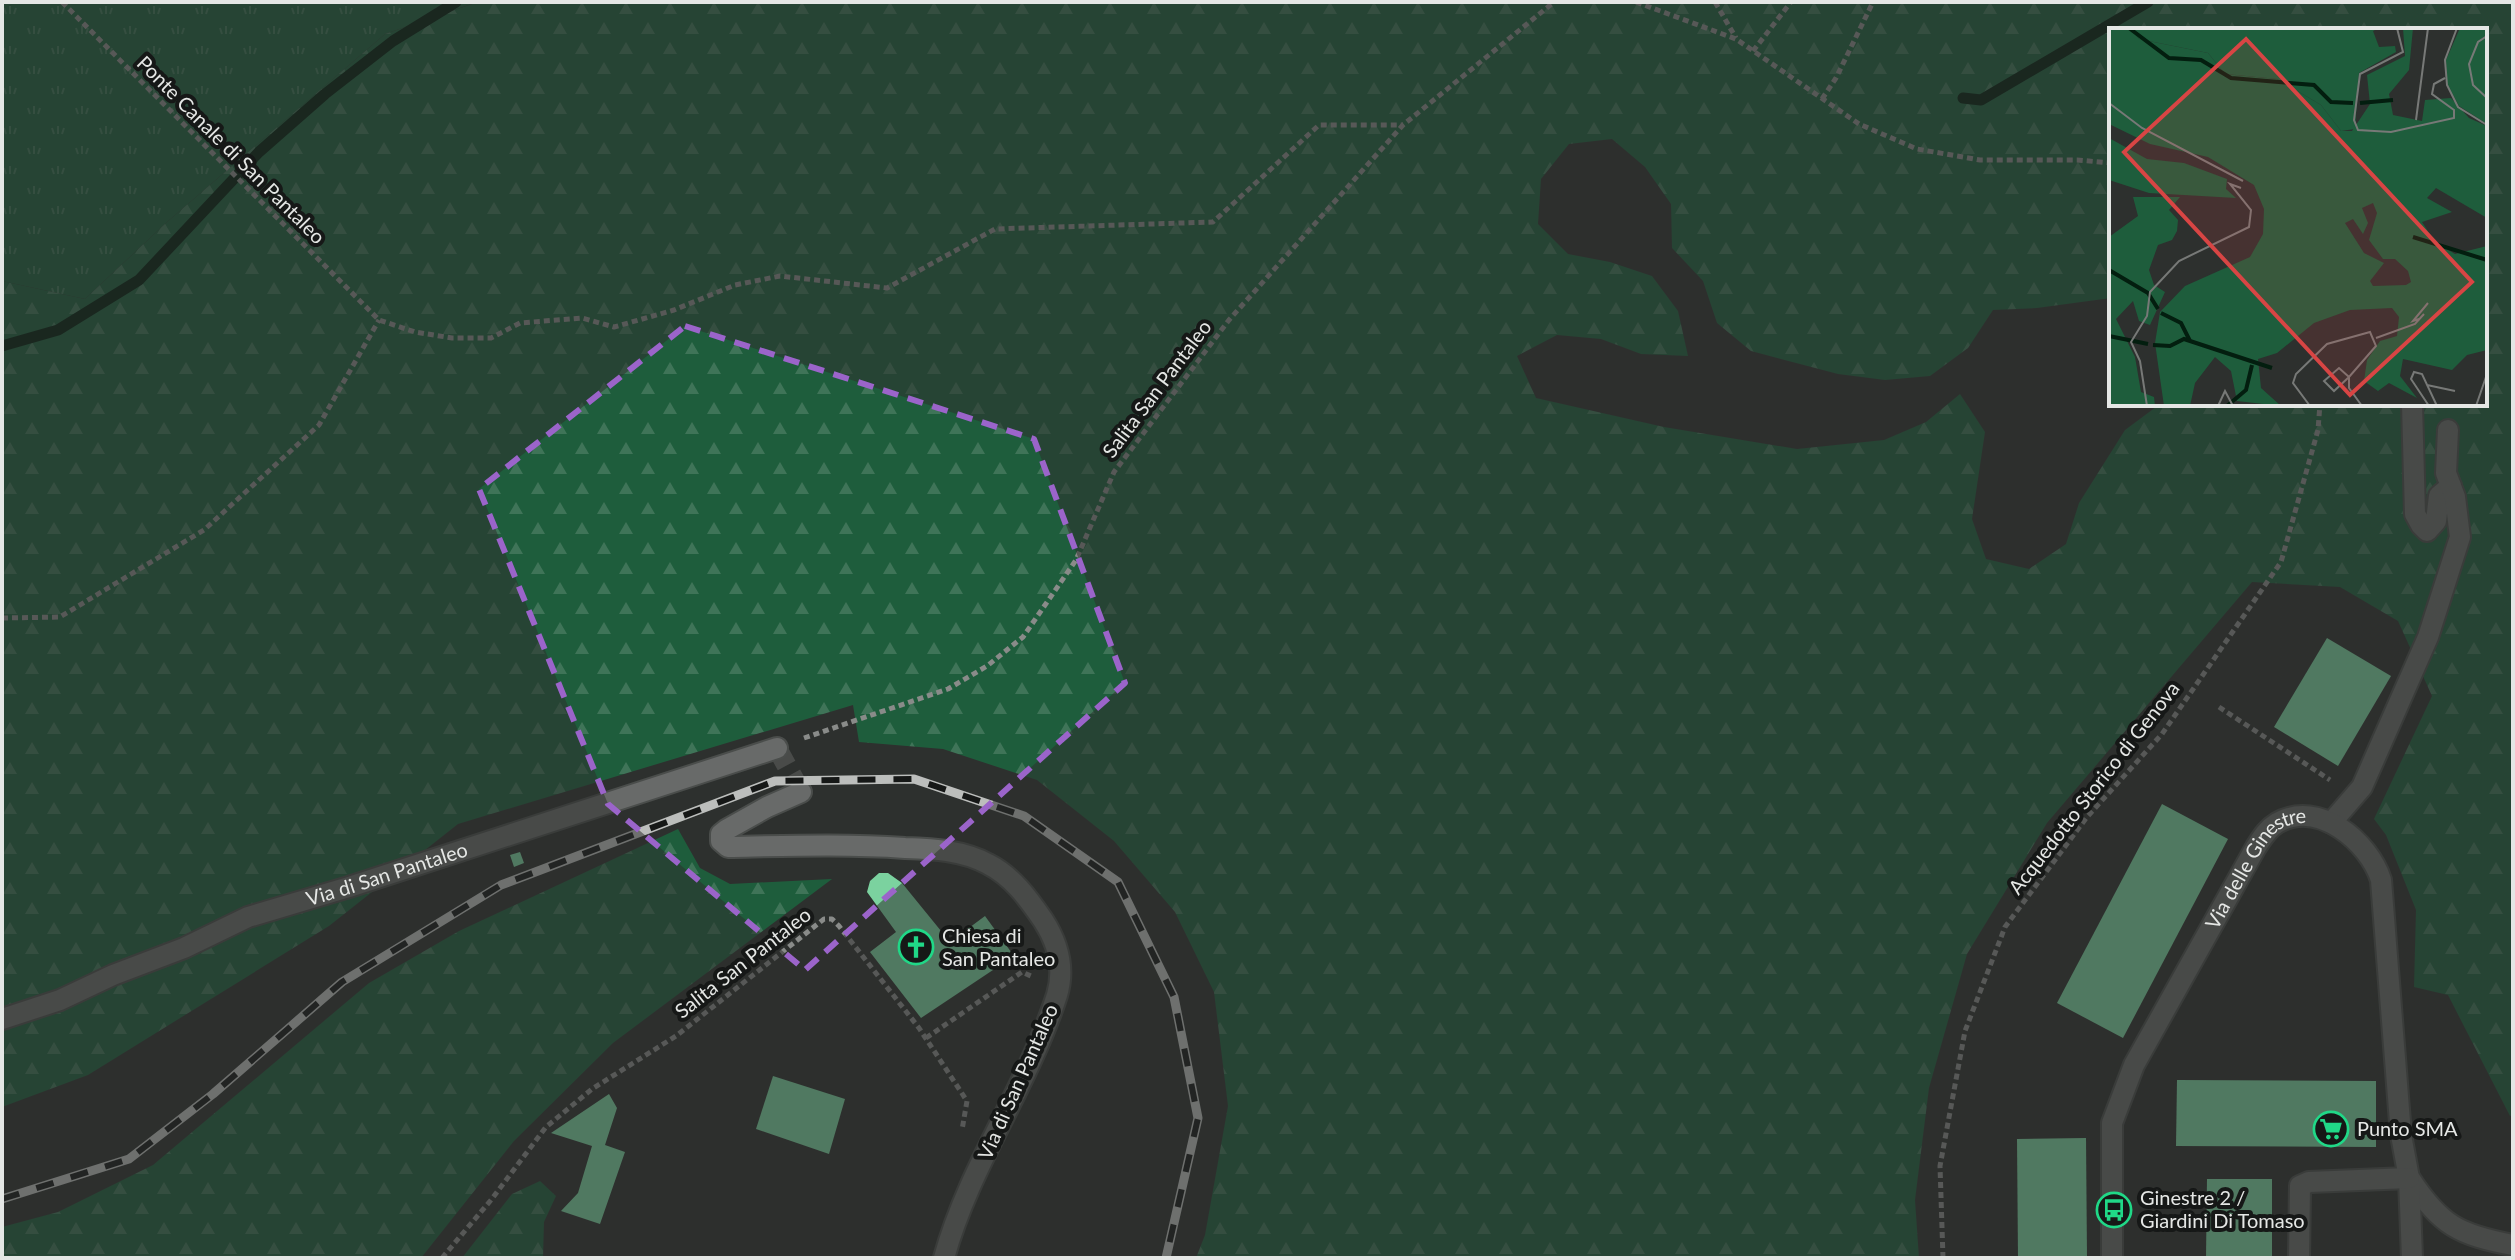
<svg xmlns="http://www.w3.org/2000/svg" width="2515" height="1260" viewBox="0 0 2515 1260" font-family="Lato,sans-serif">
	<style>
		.grass { fill: url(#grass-tufts) }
		.forest { fill: url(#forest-firs); fill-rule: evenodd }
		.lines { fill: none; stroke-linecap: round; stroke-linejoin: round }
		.stream { stroke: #031e0f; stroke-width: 11 }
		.building { fill: #7bd29f }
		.minor-tunnel { stroke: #494b49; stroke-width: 20; stroke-dasharray: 20 10; stroke-linecap: butt }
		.minor-casing { stroke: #4a4d4b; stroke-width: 24 }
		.path { stroke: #898b89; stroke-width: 5; stroke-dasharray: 6 4; stroke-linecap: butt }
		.minor { stroke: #686a69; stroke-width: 20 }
		.rail-casing { stroke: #bcbebc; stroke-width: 9 }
		.rail { stroke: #161817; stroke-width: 6; stroke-dasharray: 18; stroke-linecap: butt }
		.marked { fill: none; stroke: #9b64ca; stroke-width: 6; stroke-dasharray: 16 10; stroke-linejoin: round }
		.labels { text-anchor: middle; stroke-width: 8; stroke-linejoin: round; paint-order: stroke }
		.street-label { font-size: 20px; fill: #e5e7e5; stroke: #161817 }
		.poi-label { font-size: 20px; fill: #e5e7e5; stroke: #161817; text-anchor: start }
		.inset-river { fill: none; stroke: #031e0f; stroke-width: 4 }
		.inset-road { fill: none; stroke: #777977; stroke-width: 2 }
		.view { fill: #d84544; fill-opacity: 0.15; stroke: #d84544; stroke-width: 4 }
		.inset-edge { fill: none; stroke: #e5e7e5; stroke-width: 4 }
	</style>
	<defs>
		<pattern id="grass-tufts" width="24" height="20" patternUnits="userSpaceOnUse" patternTransform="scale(2)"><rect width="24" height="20" fill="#1e5d3c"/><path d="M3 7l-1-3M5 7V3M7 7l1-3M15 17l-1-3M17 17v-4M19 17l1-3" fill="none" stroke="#3f7458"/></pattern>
		<pattern id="forest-firs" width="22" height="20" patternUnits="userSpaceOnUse" patternTransform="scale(2)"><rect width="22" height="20" fill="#1e5d3c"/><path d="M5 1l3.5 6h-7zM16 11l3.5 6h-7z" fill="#3f7458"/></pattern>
	</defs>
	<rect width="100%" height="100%" fill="#2d302e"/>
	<polygon class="grass" points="2,2 477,2 385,34 167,222 85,299 2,281"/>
	<g class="forest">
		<path d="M478 2H2513V1115L2510 1116 2448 995 2414 987 2416 910 2386 835 2374 819 2432 696 2398 621 2340 587 2252 582 2047 823 1967 954 1929 1088 1915 1200 1919 1258H1196L1205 1235 1228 1106 1214 992 1175 912 1114 841 1037 780 943 749 859 742 853 705 458 824 329 926 88 1075 2 1107V281L85 299 167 222 385 34ZM2111 30H2485V404H2160L2125 430 2079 503 2066 544 2029 569 1986 559 1972 519 1985 432 1960 394 1926 422 1884 440 1797 449 1664 427 1536 398 1517 356 1557 335 1601 339 1641 354 1688 356 1678 311 1652 276 1610 262 1568 254 1538 224 1541 179 1569 144 1612 139 1645 167 1671 204 1672 248 1703 281 1717 323 1751 351 1838 374 1885 380 1930 376 1968 348 1993 310 2037 308 2111 298Z"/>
		<polygon points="678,829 700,868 730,884 832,879 613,1043 514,1141 421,1258 2,1258 2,1227 58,1212 153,1165 369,983 459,931"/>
		<polygon points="540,1181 556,1196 544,1222 543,1258 462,1258 512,1194"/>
	</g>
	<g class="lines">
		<g class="stream">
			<polyline points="1963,98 1981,100 2148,2"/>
			<polyline points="2,346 58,330 139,280 259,152 325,94 393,41 456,2"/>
		</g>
	</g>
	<g class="building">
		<polygon points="2327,638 2391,676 2338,766 2274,727"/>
		<polygon points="2162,804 2228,839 2123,1038 2057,1003"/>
		<polygon points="520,852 524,863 514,867 510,855"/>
		<polygon points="879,873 888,873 902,883 950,942 985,916 1014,956 921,1018 870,952 896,932 867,892 870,881"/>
		<polygon points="773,1076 845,1099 829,1154 756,1129"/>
		<polygon points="2177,1080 2376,1081 2376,1147 2176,1146"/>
		<polygon points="609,1094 617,1108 605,1145 625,1152 600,1224 561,1211 578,1193 592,1146 551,1133"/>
		<polygon points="2086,1138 2087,1258 2018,1258 2017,1139"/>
		<polygon points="2207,1179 2272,1179 2272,1258 2206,1258"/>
	</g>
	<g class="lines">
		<polyline class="minor-tunnel" points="777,748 801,792"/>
		<g class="minor-casing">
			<g id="minor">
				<polyline points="2412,404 2415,514 2421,525 2427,531 2436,521 2439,496 2451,486"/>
				<path d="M801 792 767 807 726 830 721 834V841L728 847C787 846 846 844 905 848 933 849 962 850 988 864 1012 876 1028 898 1043 920 1058 943 1065 968 1057 995 1028 1086 969 1166 944 1258"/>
				<polyline points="2331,823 2362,787 2428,637 2460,537 2455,497 2446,473 2448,430"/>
				<path id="s1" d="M2 1019 60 1000 113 975 184 948 248 917 349 887 777 748"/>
				<path d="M2410 1179C2440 1225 2459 1235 2513 1245"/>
				<path id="s2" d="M2112 1258V1123L2134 1065 2256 847C2262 838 2267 829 2277 823 2319 799 2369 842 2381 880L2401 1135 2409 1178 2412 1258"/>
				<polyline points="2299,1258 2300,1186 2309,1182 2409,1178"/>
			</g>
		</g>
		<g class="path">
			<polyline points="62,2 379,320 415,332 452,338 491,338 520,323 582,318 614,327 674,310 735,285 780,276 887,288 995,229 1213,222 1319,125 1403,125"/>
			<polyline points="1636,2 1736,39 1859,124 1917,149 1980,160 2077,160 2111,163"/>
			<polyline points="1715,2 1736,38"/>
			<polyline points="1753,51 1791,2"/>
			<polyline points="1822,99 1836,78 1873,2"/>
			<polyline points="2,618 60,617 204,530 319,425 379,320"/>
			<polyline points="2219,707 2330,780"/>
			<polyline points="804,738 948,689 987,666 1023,637 1076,560 1114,472 1229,320 1403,125 1554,2"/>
			<polyline points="926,1038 1022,972 1031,976"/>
			<polyline points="442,1258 491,1200 546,1127 592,1089 676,1036 824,919 832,919 839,926 919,1028 967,1101 962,1130"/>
			<polyline points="1943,1258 1940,1166 1965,1031 2005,927 2087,817 2162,734 2281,562 2318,430 2320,404"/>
		</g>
		<use href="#minor" class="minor"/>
		<g class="rail-casing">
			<polyline id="rail" points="2,1199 129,1159 213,1094 342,982 501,885 775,781 914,779 1024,816 1118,882 1174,997 1198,1118 1166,1258"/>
		</g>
		<use href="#rail" class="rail"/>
	</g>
	<path d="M0 0H2515V1260H0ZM685 326 1034 439 1125 683 805 970 608 804 479 489Z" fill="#2d302e" fill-opacity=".55" fill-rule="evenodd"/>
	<path class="marked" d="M685 326 1034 439 1125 683 805 970 608 804 479 489Z"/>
	<defs>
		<g id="church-ring" transform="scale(1.8)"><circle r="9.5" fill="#161817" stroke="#20d887" stroke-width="1.5"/><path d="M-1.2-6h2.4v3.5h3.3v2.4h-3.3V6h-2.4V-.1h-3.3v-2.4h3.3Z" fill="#20d887"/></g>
		<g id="supermarket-ring" transform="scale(1.8)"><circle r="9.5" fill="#161817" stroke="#20d887" stroke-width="1.5"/><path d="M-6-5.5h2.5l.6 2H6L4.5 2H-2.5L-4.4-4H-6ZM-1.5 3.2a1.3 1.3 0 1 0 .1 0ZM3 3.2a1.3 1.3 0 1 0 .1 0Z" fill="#20d887"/></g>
		<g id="bus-ring" transform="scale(1.8)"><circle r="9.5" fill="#161817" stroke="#20d887" stroke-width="1.5"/><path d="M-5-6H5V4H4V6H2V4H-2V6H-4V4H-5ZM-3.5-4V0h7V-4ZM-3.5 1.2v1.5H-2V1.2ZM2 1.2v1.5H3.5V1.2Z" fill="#20d887"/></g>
	</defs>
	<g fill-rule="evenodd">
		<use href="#church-ring" x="916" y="947"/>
		<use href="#supermarket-ring" x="2331" y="1129"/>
		<use href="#bus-ring" x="2114" y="1210"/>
	</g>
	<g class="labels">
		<g class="street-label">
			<text transform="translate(231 150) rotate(45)" y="7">Ponte Canale di San Pantaleo</text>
			<text transform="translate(1157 389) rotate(-53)" y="7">Salita San Pantaleo</text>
			<text transform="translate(2094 788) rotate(-52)" y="7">Acquedotto Storico di Genova</text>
			<text dy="7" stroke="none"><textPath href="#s1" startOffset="412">Via di San Pantaleo</textPath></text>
			<text dy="7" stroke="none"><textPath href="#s2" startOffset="432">Via delle Ginestre</textPath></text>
			<text transform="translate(743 963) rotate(-38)" y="7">Salita San Pantaleo</text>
			<text transform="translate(1018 1082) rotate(-66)" y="7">Via di San Pantaleo</text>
		</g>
		<g class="poi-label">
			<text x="942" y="943">Chiesa di<tspan x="942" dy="23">San Pantaleo</tspan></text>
			<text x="2357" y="1136">Punto SMA</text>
			<text x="2140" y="1205">Ginestre 2 /<tspan x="2140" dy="23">Giardini Di Tomaso</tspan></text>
		</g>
	</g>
	<g transform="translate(2109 28)">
		<rect width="378" height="378" fill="#2d302e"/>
		<path d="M21 0H270L264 3 270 19 286 18 287 24 250 45 246 101 232 103 212 77 168 51 116 46 99 25 30 11Z" fill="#1e5d3c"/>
		<path d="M0 0H21L30 11 99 25 116 46 168 51 212 77 232 103H243L261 76 258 47 296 28 294 0H304L300 42 280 66 284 87 313 93 316 72 342 70 360 90 378 98V190L327 160 318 170 343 184 313 194 326 214 346 226 378 218V322L358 327 343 342 294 331 291 348 308 370 280 355 269 363 255 353 258 332 271 313 288 308 290 289 283 280 241 282 205 295 168 325 149 331 152 360 172 378 128 373 122 343 106 329 86 355 81 378H55L46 315 51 284 76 258 141 229 154 206 155 181 145 157 99 129 41 116 0 96ZM264 175 268 185 260 212 274 231H286L299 243 302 254 297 257 264 258 261 253 275 235 255 225 236 195 244 191 254 206 259 195 253 180ZM0 110 38 131 75 135 118 151 117 161 127 170 40 165 0 152ZM24 169H71L60 182 69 192 68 203 63 212 49 217 40 242 45 257 56 264 41 297 30 293 24 273 7 291 26 329 32 364 45 369 46 378H0V209L29 188Z" fill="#1e5d3c" fill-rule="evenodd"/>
		<path d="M351 0H378V96L350 78 338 56 337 32Z" fill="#1e5d3c"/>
		<path class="inset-river" d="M20 0 60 30 92 32 122 50 205 57 222 74 244 75M251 75 284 72M304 209 378 232M0 242 39 265 49 281M52 285 72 295 81 313M0 308 39 316M44 317 61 318 75 311 163 340M118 378 137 362 143 337"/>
		<path class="inset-road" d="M288 0 294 24 251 46 245 92 249 102 282 104 345 90V82L323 66 325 56 336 50M348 0 336 32 338 57 349 79 378 97M378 8 369 14 360 36 364 57 378 70M0 75 33 100 134 153M307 92 319 0M310 291 304 293 319 275M267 310 306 296 315 286M318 357 346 363M38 378 31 333 22 314 38 288 41 264 70 233 140 199 142 182 121 156 132 160M109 378 116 363 124 378M201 378 184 355 187 346 218 316 261 304 267 318 240 349 225 363 215 353 230 340 240 349V360L253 378M320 378 302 351 305 344 313 346 328 378M367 378 378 346"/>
		<path class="view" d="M137 11 363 254 241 367 15 124Z"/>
		<rect width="378" height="378" class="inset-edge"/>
	</g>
	<rect width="2515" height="1260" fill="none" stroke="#e5e7e5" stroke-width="8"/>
</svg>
